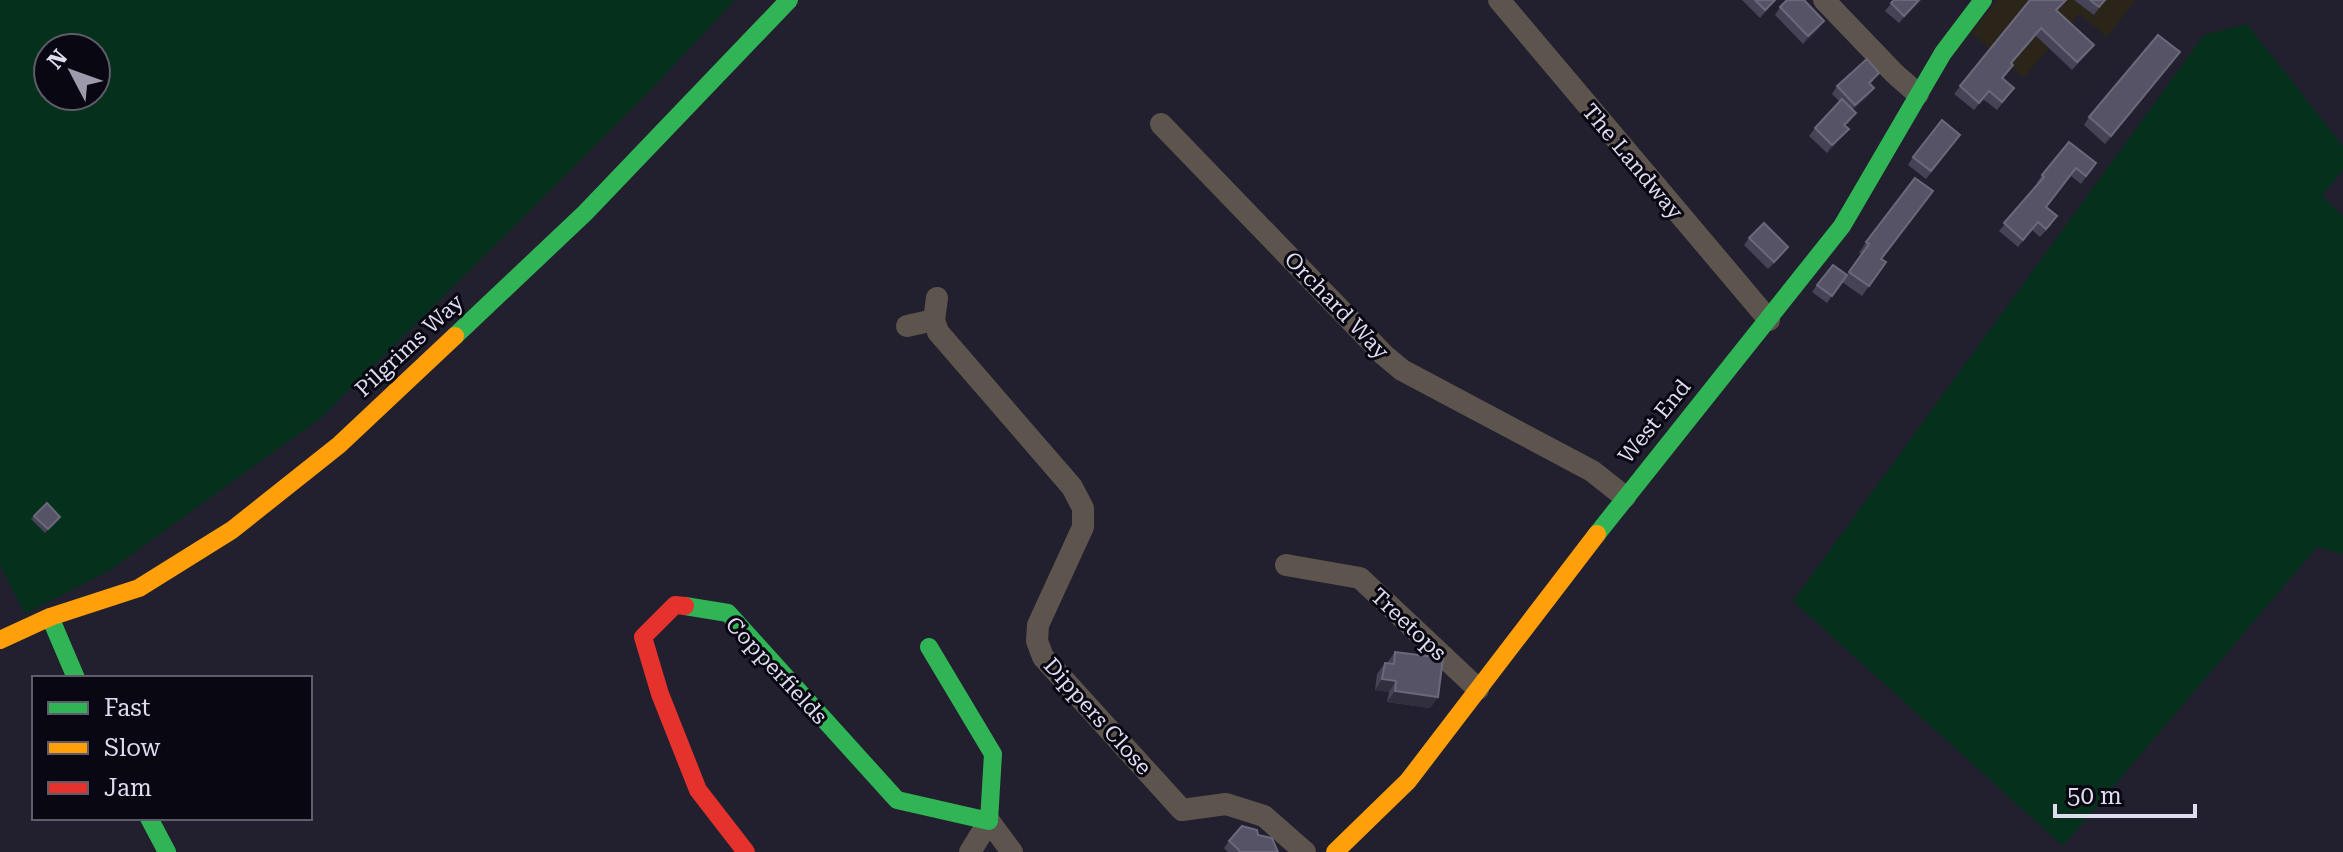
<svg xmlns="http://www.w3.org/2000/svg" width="2343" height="852" viewBox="0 0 2343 852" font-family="'Roboto Serif',serif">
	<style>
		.commercial { fill: #2b2418 }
		.green { fill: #05301c; fill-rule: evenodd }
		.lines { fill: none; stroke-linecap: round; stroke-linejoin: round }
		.street { stroke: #5c544d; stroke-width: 22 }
		.fast { stroke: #30b455; stroke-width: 18 }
		.slow { stroke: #ff9f0a; stroke-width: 18 }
		.jam { stroke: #e5322d; stroke-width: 18 }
		.wall { fill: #464356 }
		.shaded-wall { fill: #312e3f }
		.building { fill: #575367; stroke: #6c687c; stroke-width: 2 }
		.labels { text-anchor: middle; stroke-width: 6; stroke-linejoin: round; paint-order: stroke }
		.street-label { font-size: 22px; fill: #dedcee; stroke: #090712 }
	</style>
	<rect width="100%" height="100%" fill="#22202e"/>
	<polygon class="commercial" points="1997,0 2136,0 2107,37 2079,14 2024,77 1971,33"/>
	<g class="green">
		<path d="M0 0H735L647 94 321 418 110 570 25 614 0 565ZM48 48H96V96H48Z"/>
		<polygon points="2247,24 2343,146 2343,170 2322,196 2343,216 2343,554 2317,547 2063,846 1793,601 2204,35"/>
	</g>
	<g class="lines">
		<g class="street">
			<polyline points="1499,0 1769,320"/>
			<polyline points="1824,0 1895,74 1918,94"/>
			<polyline points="1161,124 1384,355 1402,370 1592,471 1625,497"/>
			<polyline points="937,298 934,320 938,332 1072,487 1083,508 1083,527 1038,625 1037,641 1043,657 1182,810 1226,804 1264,816 1305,852"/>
			<polyline points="907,326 934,320"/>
			<polyline points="1286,565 1360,578 1478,689"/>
			<polyline points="970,852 989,821 1012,852"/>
		</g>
		<g class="fast">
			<polyline points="455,336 585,213 789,0"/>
			<polyline points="1597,534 1842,226 1943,53 1983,0"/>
			<polyline points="685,606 728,613 897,800 989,821 993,754 929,647"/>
			<polyline points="50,617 76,678"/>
			<polyline points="149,818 167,852"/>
		</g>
		<g class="slow">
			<polyline points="0,640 50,617 139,588 232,530 339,445 455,336"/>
			<polyline points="1335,852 1408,781 1597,534"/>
		</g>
		<polyline class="jam" points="685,606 675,605 643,637 660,694 698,790 746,852"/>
	</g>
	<g class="wall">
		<polygon points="1742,0 1776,0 1760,18"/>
		<polygon points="1894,0 1921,0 1899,23 1885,11"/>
		<polygon points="2030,0 2067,0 2057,11 2088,53 2072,70 2036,36 2012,63 2003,79 2014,88 2008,96 1997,110 1983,99 1974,110 1954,94"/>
		<polygon points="2074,0 2105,0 2094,15"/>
		<polygon points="1780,7 1824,21 1819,28 1803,44 1775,15"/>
		<polygon points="2175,59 2105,144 2084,125 2089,117"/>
		<polygon points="1874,80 1870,84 1874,88 1869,95 1853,110 1851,120 1845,126 1849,129 1843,136 1827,153 1809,136 1815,128 1840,102 1832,94 1837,86"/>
		<polygon points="1960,135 1926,179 1908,165 1913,157"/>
		<polygon points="2096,163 2081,184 2071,176 2046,207 2052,224 2040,237 2032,230 2018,247 1999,231 2038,184 2037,183 2042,175"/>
		<polygon points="1749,238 1788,247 1783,254 1768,269 1744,245"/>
		<polygon points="1866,242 1886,262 1862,296 1842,282 1827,303 1812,292 1817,285 1847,275 1862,254 1859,253"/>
		<polygon points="34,516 60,517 45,533 31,519"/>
		<polygon points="1395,652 1438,697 1430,708 1387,702 1389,692 1375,690 1377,674 1385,663 1387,663"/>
		<polygon points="1258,835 1278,852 1228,852 1224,848 1229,841"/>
	</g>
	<g class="shaded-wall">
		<polygon points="1919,0 1921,0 1899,23 1904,16"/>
		<polygon points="1824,21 1819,28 1803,44 1808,36"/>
		<polygon points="1874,88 1869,95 1850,113 1855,105"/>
		<polygon points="1849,129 1843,136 1827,153 1832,145"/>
		<polygon points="1382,679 1396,681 1389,692 1375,690"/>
		<polygon points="1395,691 1438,697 1430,708 1387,702"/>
	</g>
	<g class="building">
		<polygon points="1755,0 1775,0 1765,10"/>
		<polygon points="1787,0 1804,0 1824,21 1808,36 1780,7"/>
		<polygon points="1894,0 1919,0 1904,16 1891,3"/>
		<polygon points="2030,0 2066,0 2056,10 2094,45 2077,62 2041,28 2011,63 2013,65 2002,78 2014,88 2002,102 1989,91 1979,103 1960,86"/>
		<polygon points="2090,0 2105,0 2099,7"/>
		<polygon points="2158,35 2180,52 2111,136 2089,117"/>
		<polygon points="1867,59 1879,73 1869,83 1874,88 1855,105 1837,86"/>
		<polygon points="1842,99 1856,113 1844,125 1849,129 1832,145 1815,128"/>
		<polygon points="1942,120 1960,135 1931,171 1913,157"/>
		<polygon points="2069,142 2096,163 2086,176 2076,168 2046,207 2057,216 2046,229 2038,222 2023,240 2004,223 2044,177 2042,175"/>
		<polygon points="1915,178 1933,191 1881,259 1886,262 1869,286 1849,272 1869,244 1866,242"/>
		<polygon points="1764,223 1788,247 1774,262 1749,238"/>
		<polygon points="1833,265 1847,275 1832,296 1817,285"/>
		<polygon points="47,503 60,517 48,529 34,516"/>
		<polygon points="1395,652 1443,658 1438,697 1395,691 1396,681 1382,679 1385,663 1394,664"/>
		<polygon points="1242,826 1257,830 1258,835 1272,838 1278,852 1240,852 1238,849 1229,841"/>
	</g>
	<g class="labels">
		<g class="street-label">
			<text transform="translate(1633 161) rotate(50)" y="8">The Landway</text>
			<text transform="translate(1337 305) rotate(46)" y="8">Orchard Way</text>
			<text transform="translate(409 345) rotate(-43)" y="8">Pilgrims Way</text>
			<text transform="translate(1654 421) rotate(-51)" y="8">West End</text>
			<text transform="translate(1409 624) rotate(43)" y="8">Treetops</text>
			<text transform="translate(777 670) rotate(47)" y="8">Copperfields</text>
			<text transform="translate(1098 716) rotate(48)" y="8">Dippers Close</text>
		</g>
	</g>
	<rect x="32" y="676" width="280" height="144" fill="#090712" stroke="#5e5c6a" stroke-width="2"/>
	<rect x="48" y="702" width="40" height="12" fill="#30b455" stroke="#5e5c6a" stroke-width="2"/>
	<text x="104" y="716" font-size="24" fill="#dedcee">Fast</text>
	<rect x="48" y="742" width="40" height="12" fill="#ff9f0a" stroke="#5e5c6a" stroke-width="2"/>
	<text x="104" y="756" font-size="24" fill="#dedcee">Slow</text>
	<rect x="48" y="782" width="40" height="12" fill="#e5322d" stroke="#5e5c6a" stroke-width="2"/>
	<text x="104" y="796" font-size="24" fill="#dedcee">Jam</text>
	<g transform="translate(72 72) rotate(311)"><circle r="38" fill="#090712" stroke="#5e5c6a" stroke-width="2"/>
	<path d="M0-6L14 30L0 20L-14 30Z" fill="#9c9aab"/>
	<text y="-12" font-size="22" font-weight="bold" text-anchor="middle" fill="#dedcee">N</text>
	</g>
	<path d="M2055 804v12h140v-12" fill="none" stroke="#dedcee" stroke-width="4"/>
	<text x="2067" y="804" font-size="24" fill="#dedcee" stroke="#090712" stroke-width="6" paint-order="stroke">50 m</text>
</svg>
